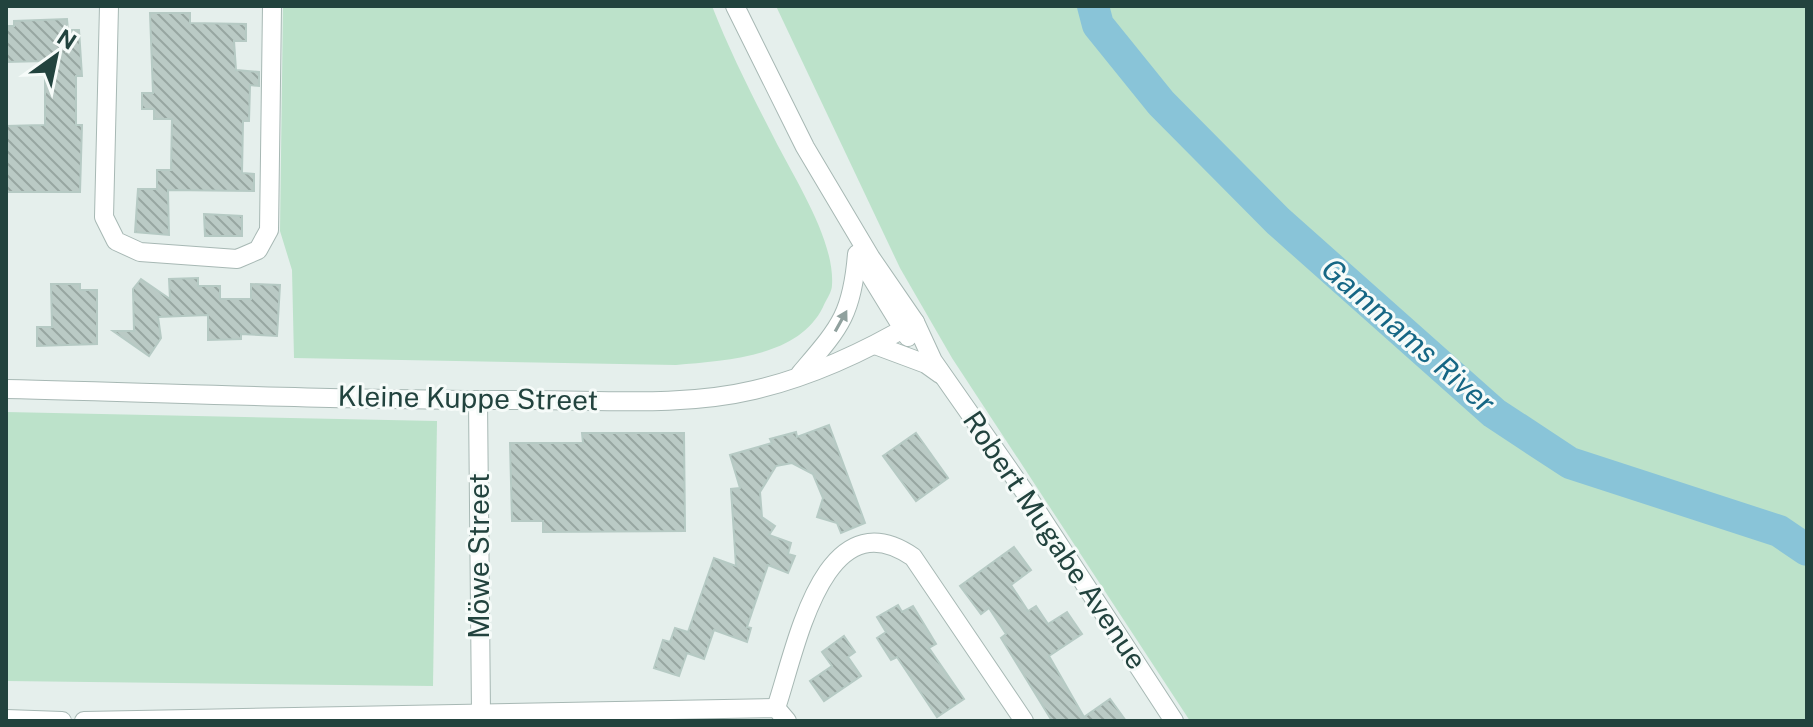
<svg xmlns="http://www.w3.org/2000/svg" width="1813" height="727" viewBox="0 0 1813 727" font-family="'Public Sans',sans-serif">
	<style>
		.grass { fill: #bce2ca }
		.lines { fill: none; stroke-linecap: round; stroke-linejoin: round }
		.river { stroke: #89c4d8; stroke-width: 32 }
		.building { fill: url(#building-back-hatch); stroke: #b6cac4; stroke-width: 2 }
		.minor-casing { stroke: #a7b8b4; stroke-width: 20 }
		.minor { stroke: #fff; stroke-width: 18 }
		.oneway { fill: #90a19e }
		.labels { text-anchor: middle; stroke-width: 6; stroke-linejoin: round; paint-order: stroke }
		.street-label { font-size: 28px; fill: #22433e; stroke: #f6fbf9 }
		.water-label { font-size: 30px; font-style: italic; fill: #166785; stroke: #f6fbf9 }
	</style>
	<defs>
		<pattern id="building-back-hatch" width="6" height="6" patternUnits="userSpaceOnUse" patternTransform="scale(2)"><rect width="6" height="6" fill="#bacac5"/><path d="M-1 5l2 2M0 0l6 6M5-1l2 2" fill="none" stroke="#97a6a1"/></pattern>
	</defs>
	<rect width="100%" height="100%" fill="#e5efec"/>
	<g class="grass">
		<path d="M283 6H712C730 52 752 95 774 138 794 178 835 240 832 285 832 292 826 300 823 307 798 358 725 360 676 365L294 358 292 270 280 231Z"/>
		<polygon points="776,6 1807,6 1807,721 1190,721 952,358 900,268"/>
		<polygon points="6,412 437,421 433,686 6,681"/>
	</g>
	<g class="lines">
		<polyline class="river" points="1093,6 1098,25 1161,103 1278,221 1494,413 1570,463 1779,531 1807,550"/>
	</g>
	<g class="building">
		<polygon points="150,13 190,13 190,23 246,24 246,41 234,41 236,70 259,72 259,86 250,85 249,121 243,121 242,173 254,174 254,191 168,190 169,235 135,232 138,189 157,189 157,170 171,170 172,119 154,119 154,109 142,109 142,93 153,93"/>
		<polygon points="67,19 68,30 79,30 82,76 76,76 76,125 82,125 80,192 6,192 6,126 45,125 45,61 6,62 6,26 14,26 14,21"/>
		<polygon points="204,214 242,216 242,236 205,236"/>
		<polygon points="198,278 198,286 220,286 220,299 251,299 251,284 280,285 277,336 241,334 241,339 208,340 208,315 158,317 161,338 149,356 113,331 134,331 133,289 141,279 170,299 169,279"/>
		<polygon points="51,284 80,284 80,290 97,290 97,344 37,346 37,327 52,327"/>
		<polygon points="829,425 865,523 841,533 837,523 817,517 823,498 813,474 792,463 776,466 760,492 762,517 775,526 769,535 791,543 788,554 795,556 788,573 768,565 747,627 751,628 747,642 714,630 704,659 687,653 679,676 654,668 663,640 670,642 675,628 688,632 714,558 736,566 731,489 740,488 730,455 772,443 770,439 796,432 797,437"/>
		<polygon points="582,433 684,433 685,531 543,532 543,521 512,521 510,443 583,443"/>
		<polygon points="916,433 948,478 916,501 883,456"/>
		<polygon points="1014,547 1031,570 1011,585 1028,611 1036,606 1048,624 1067,612 1082,634 1049,656 1084,717 1110,699 1126,721 1052,721 1001,638 1006,634 989,608 981,614 960,586"/>
		<polygon points="898,605 902,612 913,606 936,644 929,648 964,699 937,717 897,657 891,660 877,638 886,632 877,617"/>
		<polygon points="844,636 855,652 848,657 861,676 824,701 810,681 832,666 822,652"/>
	</g>
	<g class="lines">
		<g class="minor-casing">
			<g id="minor">
				<polyline points="109,6 104,217 116,241 140,252 237,259 258,250 269,230 272,6"/>
				<polyline points="735,6 805,147 871,258 915,322 933,361 1026,494 1174,721"/>
				<polyline points="867,270 908,337"/>
				<polyline points="875,345 926,364 940,374"/>
				<path d="M800 374C839 328 852 316 857 254"/>
				<path d="M6 389C181 393 356 401 531 400 604 400 683 407 754 390 810 377 866 351 915 322"/>
				<polyline points="478,400 481,713"/>
				<path d="M776 708C796 650 823 495 913 557L1024 721"/>
				<polyline points="6,719 62,721"/>
				<polyline points="84,721 776,708 787,721"/>
			</g>
		</g>
		<use href="#minor" class="minor"/>
	</g>
	<defs><path id="oneway-solid" d="M-6-.8H1V-3.2L6.5 0L1 3.2V.8H-6Z" transform="scale(2)"/></defs>
	<use class="oneway" href="#oneway-solid" transform="translate(841 321) rotate(-61)"/>
	<g class="labels">
		<g class="street-label">
			<text transform="translate(468 398) rotate(1)" y="10">Kleine Kuppe Street</text>
			<text transform="translate(1055 540) rotate(56)" y="10">Robert Mugabe Avenue</text>
			<text transform="translate(479 556) rotate(-90)" y="10">Möwe Street</text>
		</g>
		<g class="water-label">
			<text transform="translate(1408 336) rotate(41)" y="10">Gammams River</text>
		</g>
	</g>
	<rect width="1813" height="727" fill="none" stroke="#22433e" stroke-width="16"/>
	<g transform="translate(56 56) rotate(33)" stroke="#f6fbf9" stroke-width="6" paint-order="stroke">
	<path d="M0-6L14 30L0 20L-14 30Z" fill="#22433e"/>
	<text y="-12" font-size="22" font-weight="bold" text-anchor="middle" fill="#22433e">N</text>
	</g>
</svg>
